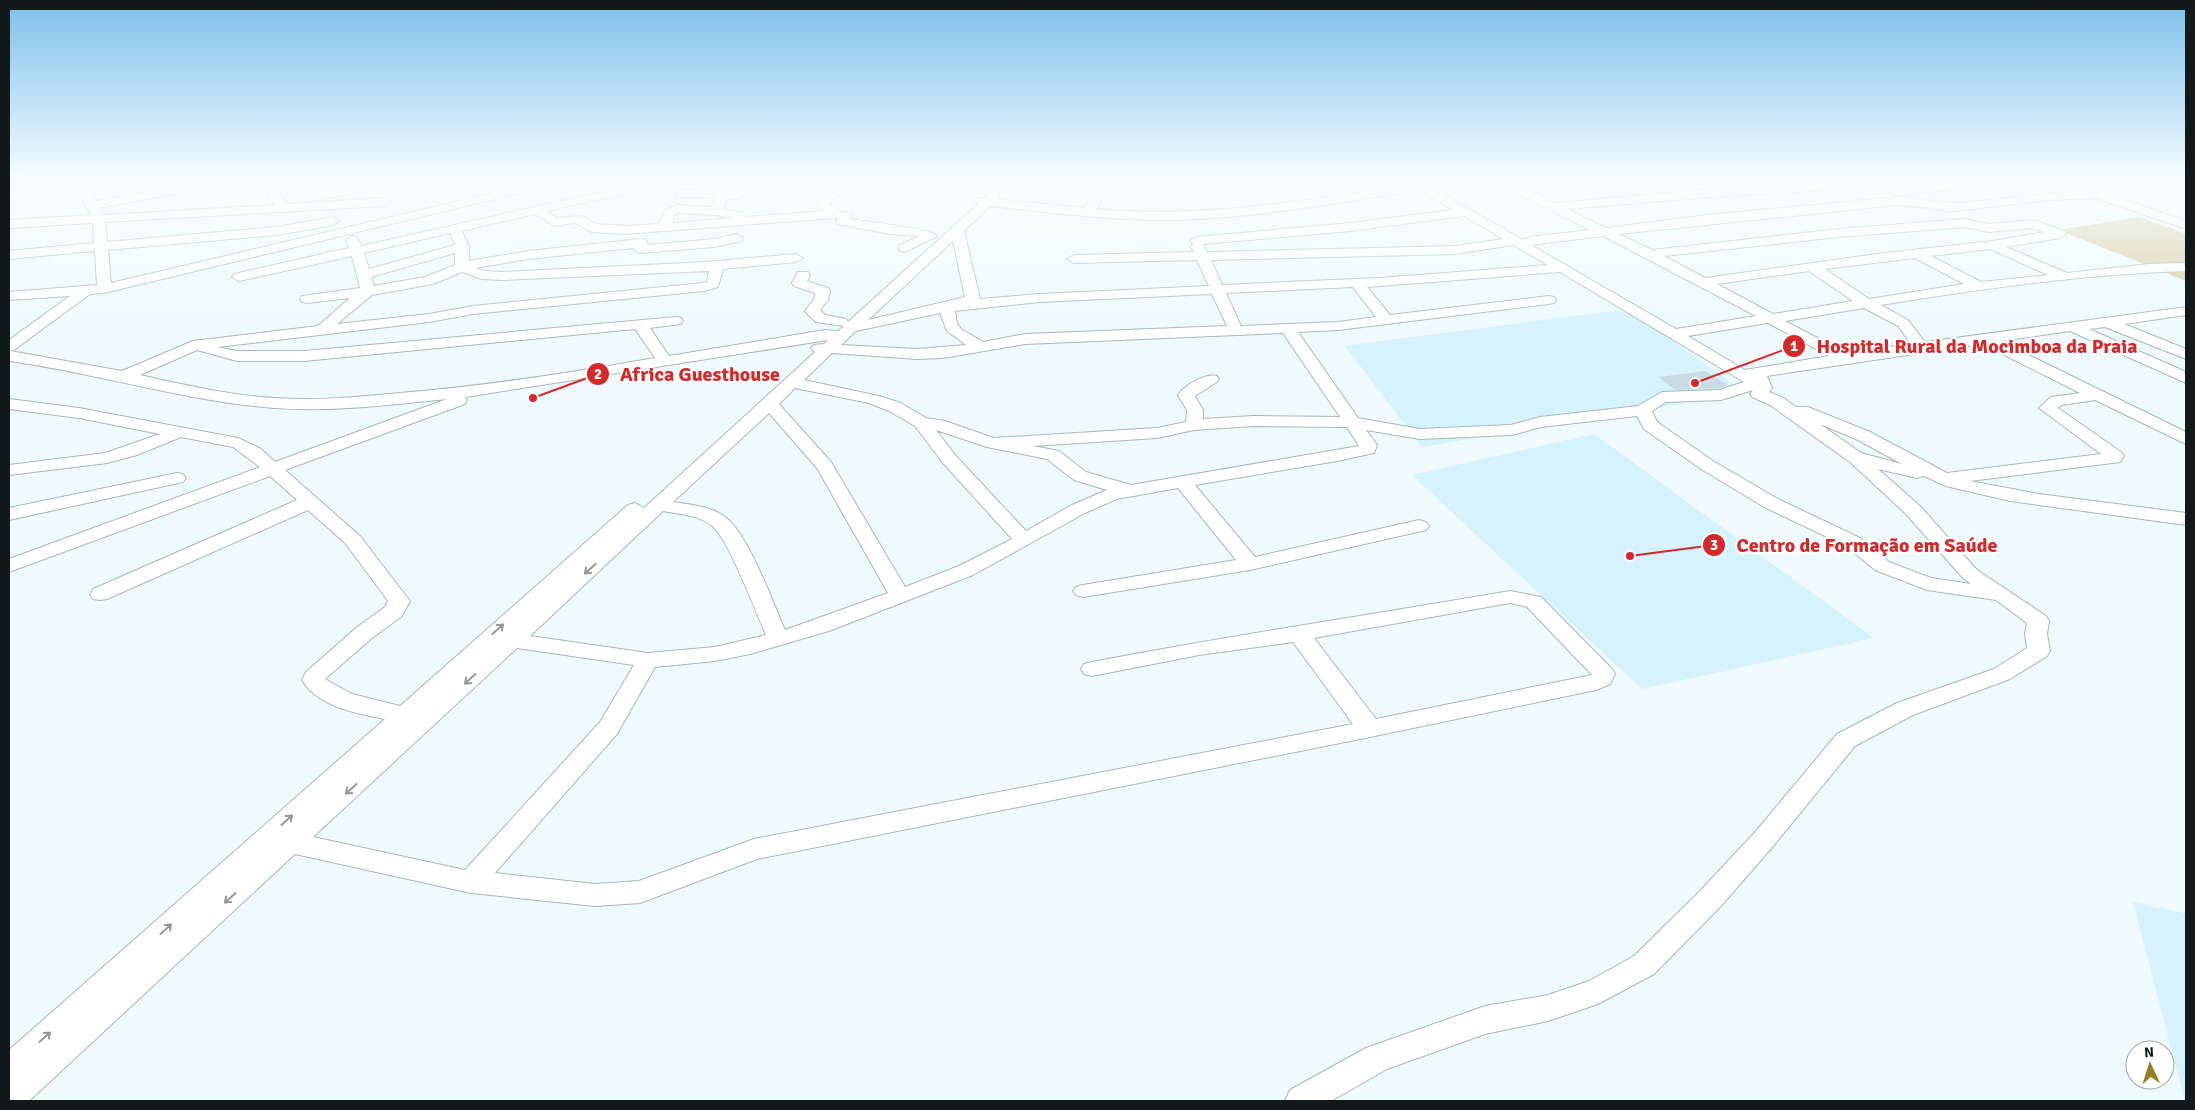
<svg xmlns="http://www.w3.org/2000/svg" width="2195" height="1110" viewBox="0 0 2195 1110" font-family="Signika,sans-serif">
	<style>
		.built { fill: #d6f2fe }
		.green { fill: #d5c89d }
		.building { fill: #c9dce4 }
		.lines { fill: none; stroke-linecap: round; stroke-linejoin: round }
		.minor-casing { stroke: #a5b8bf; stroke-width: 2 }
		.minor { fill: #fff; fill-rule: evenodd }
		.oneway { stroke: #949898 }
		.leader { fill: none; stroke: #d62828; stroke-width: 2 }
		.callout-dot { fill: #d62828; stroke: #fff; stroke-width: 2 }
		.mark-label { font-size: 15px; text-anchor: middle; font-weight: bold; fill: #fff }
		.callout-label { font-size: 20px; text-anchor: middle; font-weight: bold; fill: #d62828; stroke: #fff; stroke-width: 4.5; stroke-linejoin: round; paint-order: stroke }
	</style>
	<rect width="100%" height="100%" fill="#eefafe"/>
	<g class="built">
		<polygon points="1628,309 1746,393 1422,447 1345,346"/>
		<polygon points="1594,434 1874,638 1642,689 1412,475"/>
		<polygon points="2133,902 2186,914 2186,1101 2185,1101"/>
	</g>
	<polygon class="green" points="2138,217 2186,234 2186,281 2059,230"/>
	<polygon class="building" points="1705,371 1728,385 1719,388 1675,390 1658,377"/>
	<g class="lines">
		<g class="minor-casing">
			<g id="minor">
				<polygon points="38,180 64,180 58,183 9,191 9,185"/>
				<path d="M73 180H85L96 201 215 180H239L233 183 99 208 103 215 275 205 258 180H270L287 204 384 198 390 202 384 206 105 222 107 242 277 227 333 217 339 221 333 225 277 235 108 250 111 283 548 180H568L562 183 104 293 90 294 14 350 10 351 122 371 193 341 318 326 350 298 307 303 302 302 300 299 302 296 360 288 352 256 239 281 232 277 234 274 349 248 346 240 352 236 357 237 361 246 641 183 640 180H701L695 183 647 189 547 211 556 218 581 216 595 224 625 226 659 224 665 210 677 205 711 207 715 198 681 197 677 196V190L733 191 734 180H746V191L740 198 727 199 723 209 744 213 745 217 824 211 816 202 832 192 838 196 829 203 838 211 850 213 852 216 850 219C866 222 931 228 937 236L905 252 900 251 898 248 900 245 920 236 891 234 842 225 838 224 836 221 838 218H834L625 234 592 232 575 223 554 226 535 214 462 231 469 247V261L528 251 641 239 646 240 648 245 714 239 737 234 743 238 742 241 714 247 641 253 636 252 634 248 528 259 476 268 484 271 502 272 706 262 796 254 803 258 796 262 723 269 718 287 704 291 473 314 429 322 217 347 237 351H304L676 317 681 318 683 321 681 324 650 328 669 356 825 330 838 331 844 326 816 322 805 311 814 299 815 293 794 286 792 283 798 272H808L810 275 807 281 828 288 830 291 828 300 820 310 825 315 846 319 848 322 978 204 975 201 977 198H985L1004 180H1017L997 199 1084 208 1098 185 1102 183 1108 187 1096 209C1175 216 1252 208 1330 197L1309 180H1322L1343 195 1432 181 1438 185 1432 189 1438 191 1444 187 1501 181 1519 185 1571 180H1609L1603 183 1531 191 1554 203 1723 188 1848 181 1854 185 1848 189 1723 196 1567 209 1606 228 1707 215 1897 197 1958 203 2078 191 2051 180H2068L2186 221V229L2096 198 2050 200 1947 212 1941 209 1897 205 1619 234 1652 250 1839 229 1965 219 1989 224 2033 220 2065 231 2066 234 2060 238 2006 247 2067 273 2149 264 2186 263V271C2084 274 1981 289 1881 305L1908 320 1925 342 2186 307V315L2124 324 2186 349V359L2105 327 2089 329 2186 372V383L2070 331 2000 341 2186 432V444L2095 400 2062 405 2058 408 2121 452 2124 456 2120 462 1970 481 2039 494 2186 513V525L2010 501 1946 486 1924 476 1917 478 1878 469 1920 506 1977 570 2046 616 2049 621 2047 634 2050 651 2047 656 2010 679 1913 715 1855 746 1774 845 1721 906 1654 974 1598 1004 1548 1021 1485 1034 1387 1069 1331 1101H1285L1290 1090 1366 1048 1485 1006 1548 995 1589 981 1634 956 1701 890 1756 831 1837 734 1897 703 1994 669 2027 648 2025 634 2027 623 1996 600 1927 590 1875 570 1846 546 1764 507 1701 469 1644 429 1637 416 1541 427 1512 435 1420 439 1366 430 1377 445 1374 453 1337 461 1195 485 1255 557 1419 520 1426 522 1429 526 1426 530 1250 570 1083 597 1076 595 1073 591 1076 587 1083 585 1236 560 1178 488 1117 499 1085 513 973 575 829 631 750 654 715 661 655 667 617 734 495 873 595 884 639 881 754 839 1353 724 1293 642 1199 655 1092 676 1084 674 1081 669 1084 664 1092 662C1231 635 1371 615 1510 591L1541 597 1612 669 1615 674 1610 684 1596 690 1370 737 757 859 640 903 595 906 471 893 295 854 29 1101H9V1050L385 719C356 713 318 707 302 680L306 672 356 628 385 607 388 601 346 544 308 510 107 599 100 600 93 599 90 594 93 589 297 500 270 476 9 572V559L260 467 233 447 181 437 137 455 107 463 9 475V465L105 453 160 434 79 418 9 409V399L79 408 238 438 261 449 275 462 447 399C390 405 331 412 274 408 184 401 97 373 9 361V340L70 296 9 300V292L97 285 95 251 9 259V251L94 243 93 223 9 228V220L91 215ZM1501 187 1506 188 1590 230 1529 237 1523 240 1444 195ZM1427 189V195L1453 210 1351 223 1196 237 1190 241 1193 244 1191 247 1194 252 1074 255 1067 259 1074 263 1197 260 1209 286 1039 294 980 299 964 231 990 206C1053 213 1117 221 1180 220 1264 217 1346 201 1429 189ZM679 213 716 215 732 218 672 223 674 215ZM1464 216 1503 239 1455 246 1207 252 1203 244 1351 231ZM1965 227 1989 232 2032 228 2044 232 1993 241 1884 253 1705 278 1664 256 1839 237ZM450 233 455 245 369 269 364 253ZM1603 236 1756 316 1676 329 1531 245ZM953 241 965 297 868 320ZM1513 245 1548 265 1379 278 1222 285 1211 260 1455 254ZM1990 249 2048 275 1981 282 1931 256ZM455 253V265L425 277 374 286 371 277ZM1915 258 1964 284 1869 299 1825 269ZM709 271 707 282 702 283 473 306 429 314 337 324 372 295 433 284 462 272 482 279 502 280ZM1809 271 1853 301 1773 314 1717 284ZM1560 272 1744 382 1719 390 1662 392 1638 406 1540 417 1511 425 1420 429 1358 418 1298 332 1338 330 1549 304 1554 303 1556 300 1554 297 1549 296 1390 315 1367 287ZM1353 287 1376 317 1338 322 1241 326 1226 293ZM1212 294 1227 326 1025 334 983 342 961 329 957 323 955 311 1039 302ZM1864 308 1898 326 1911 344 1846 353 1785 321ZM940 313 947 331 966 345 917 349 841 345 856 331ZM1768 323 1829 356 1745 370 1688 336ZM635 329 655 358C570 373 485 386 400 393 358 397 316 401 274 398 229 395 184 385 140 375L197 350 237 361H304ZM1283 333 1340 417 1253 416 1203 419V410L1195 396 1217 382 1219 379 1217 376C1205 373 1185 385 1178 395L1187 410 1186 422 1157 428 994 438 945 421 926 418 901 403 879 396 804 380 832 353 917 359 943 358 1025 344ZM828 340 824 344 814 345 811 348 815 352 644 508 635 503 628 505 400 706 352 694 325 679 372 638 402 616 410 601 360 536 285 470 465 404 467 400 465 397ZM1982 344 2080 393 2051 397 2039 408 2101 454 1947 473 1870 432 1808 407H1796L1782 397 1769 392 1772 388 1767 376ZM795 388 869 403 889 411 915 426 943 463 1012 539 959 566 905 587 831 462 779 404ZM1753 390 1750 394 1752 397 1770 405 1850 462 1906 514 1963 578 1971 584 1931 578 1889 562 1860 538 1778 499 1713 461 1657 422 1652 411 1666 402 1721 400ZM769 413 817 468 888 593 785 630C773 603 748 533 725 517 712 506 690 505 673 502ZM1820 424 1858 440 1902 464 1861 453ZM1253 426 1347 427 1359 446 1131 485 1086 472 1059 451 1033 446 1157 438 1194 430ZM936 430 987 447 1047 459 1074 480 1107 490 1072 505 1026 531 955 455ZM663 511C679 514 698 515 711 525 728 537 756 613 766 635L715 647 648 653 530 636ZM1510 603 1527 607 1592 675 1376 719 1314 638ZM517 648 634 665 600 722 465 870 313 837Z"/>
				<polygon points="383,180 405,180 399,183 315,201 309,197 315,193"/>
				<polygon points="1111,180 1251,180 1245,183 1117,183"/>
				<polygon points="1981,180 2020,180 2014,183 1896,196 1890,192 1896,188"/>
				<polygon points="177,473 183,474 186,478 183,482 9,520 9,508"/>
			</g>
		</g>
		<use href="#minor" class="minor"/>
	</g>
	<defs><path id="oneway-shaft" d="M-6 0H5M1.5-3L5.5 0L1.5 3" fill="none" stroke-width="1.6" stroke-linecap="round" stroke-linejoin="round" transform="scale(1.25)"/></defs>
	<g class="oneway">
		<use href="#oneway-shaft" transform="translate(590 569) rotate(138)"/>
		<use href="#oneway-shaft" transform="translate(498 629) rotate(-42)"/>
		<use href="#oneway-shaft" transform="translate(470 679) rotate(137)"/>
		<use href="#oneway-shaft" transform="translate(351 789) rotate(138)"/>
		<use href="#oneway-shaft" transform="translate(287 820) rotate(-42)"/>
		<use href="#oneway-shaft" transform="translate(230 898) rotate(138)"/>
		<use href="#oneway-shaft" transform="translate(166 929) rotate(-42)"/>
		<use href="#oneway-shaft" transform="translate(45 1037) rotate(-42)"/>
	</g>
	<linearGradient id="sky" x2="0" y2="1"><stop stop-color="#7cbfea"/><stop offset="0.54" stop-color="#f7fdff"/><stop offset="1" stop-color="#f7fdff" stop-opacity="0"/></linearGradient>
	<rect width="2195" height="335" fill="url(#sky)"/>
	<path class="leader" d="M1695 383L1794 346M533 398L598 374M1630 556L1714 545"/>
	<g class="callout-dot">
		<circle cx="1695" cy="383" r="5"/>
		<circle cx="533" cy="398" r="5"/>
		<circle cx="1630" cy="556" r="5"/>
		<circle cx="1794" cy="346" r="12"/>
		<circle cx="598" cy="374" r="12"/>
		<circle cx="1714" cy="545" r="12"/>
	</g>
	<g class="mark-label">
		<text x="1794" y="351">1</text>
		<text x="598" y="379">2</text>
		<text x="1714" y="550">3</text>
	</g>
	<g class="callout-label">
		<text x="1977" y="353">Hospital Rural da Mocimboa da Praia</text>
		<text x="700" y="381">Africa Guesthouse</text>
		<text x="1867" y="552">Centro de Formação em Saúde</text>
	</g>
	<rect width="2195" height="1110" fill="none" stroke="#12191b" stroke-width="20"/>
	<g transform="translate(2150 1065) rotate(356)"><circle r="24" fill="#ffffff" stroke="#a0a3a4"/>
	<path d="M0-4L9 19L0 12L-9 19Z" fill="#967e25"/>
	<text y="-8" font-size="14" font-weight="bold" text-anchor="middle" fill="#12191b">N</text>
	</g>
</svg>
